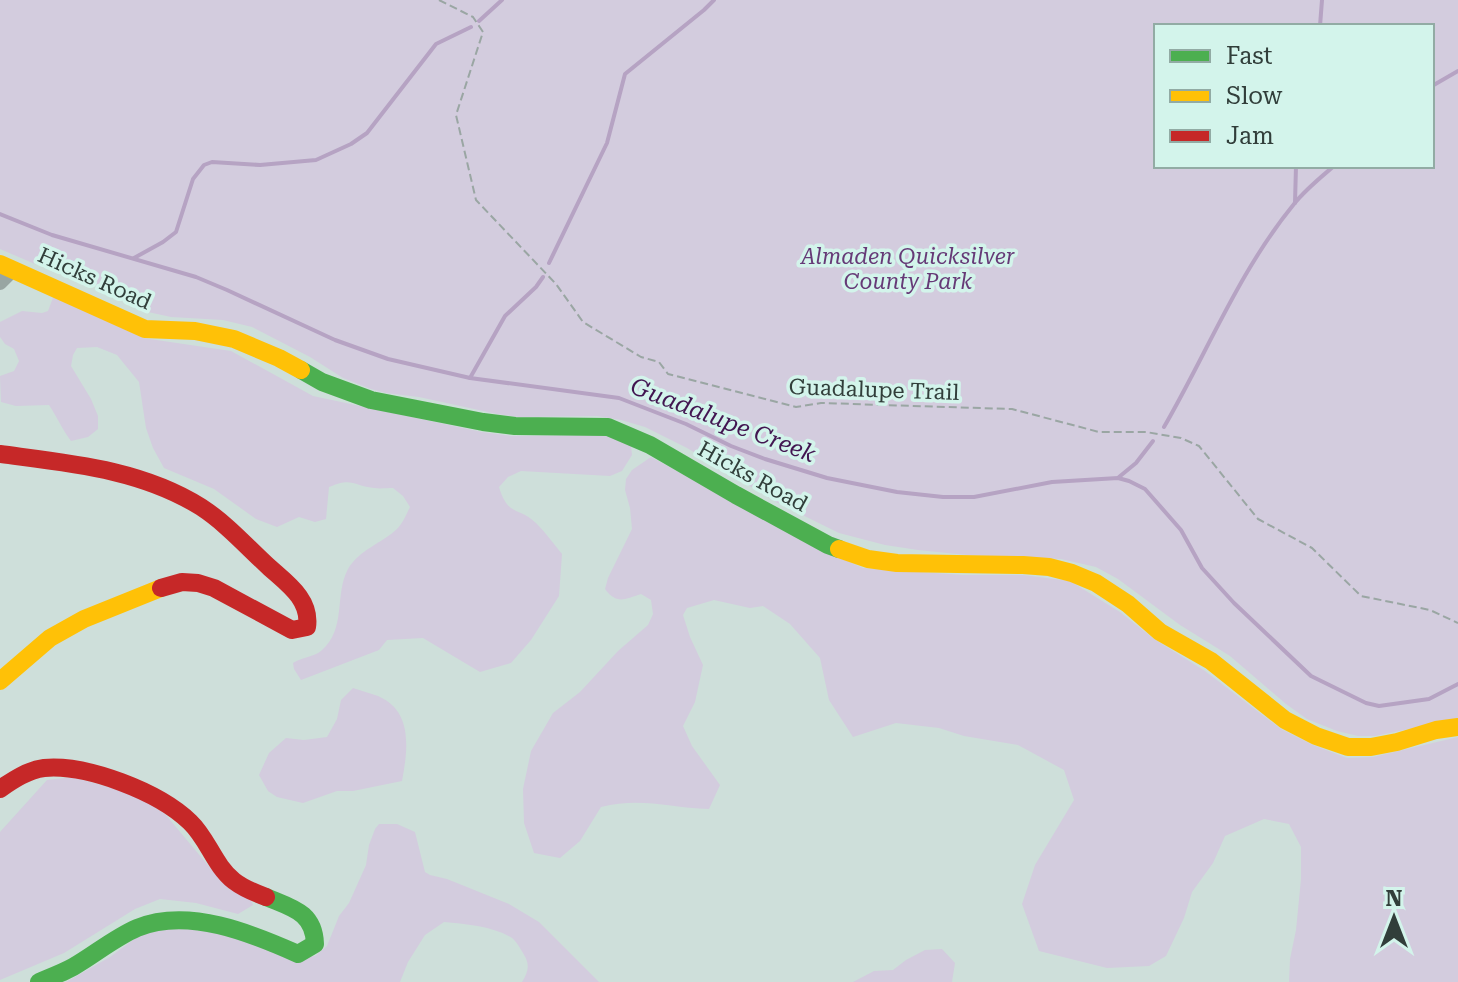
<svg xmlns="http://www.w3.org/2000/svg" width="1458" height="982" viewBox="0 0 1458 982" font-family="'Roboto Serif',serif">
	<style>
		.green { fill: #d3ccde; fill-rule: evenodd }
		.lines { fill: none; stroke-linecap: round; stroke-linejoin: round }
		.stream { stroke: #b6a3c3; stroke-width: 4 }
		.path { stroke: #9aa6a3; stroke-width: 2; stroke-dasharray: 8 4; stroke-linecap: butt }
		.street { stroke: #98a5a2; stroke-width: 14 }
		.fast { stroke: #4caf50; stroke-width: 18 }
		.slow { stroke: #ffc107; stroke-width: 18 }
		.jam { stroke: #c62828; stroke-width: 18 }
		.labels { text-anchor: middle; stroke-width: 7; stroke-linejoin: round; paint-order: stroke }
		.park-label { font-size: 22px; font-style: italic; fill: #663a77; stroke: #d3f4eb }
		.street-label { font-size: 22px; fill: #313e3a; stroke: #d3f4eb }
		.water-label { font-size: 24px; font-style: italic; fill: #421651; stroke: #d3f4eb }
	</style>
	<rect width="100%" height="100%" fill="#cedfda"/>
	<g class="green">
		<path d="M0 0H1458V719L1375 736H1358L1337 731 1307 719 1286 704 1230 656 1180 625 1118 579 1096 567 1061 559 967 555 918 550 885 545 839 533 776 502 687 448 645 427 621 420 597 416 518 417 497 414 419 397 386 393 371 389 343 378 310 357 252 327 223 320 171 317 148 312 127 303 102 288 76 276 35 264 0 249ZM1156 26H1432V166H1156Z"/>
		<path d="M54 295 143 338 231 351 313 396 482 432 511 436 604 435 631 445 632 455 622 471 610 476 521 471 508 477 499 487C508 517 518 506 536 523 545 532 553 543 562 554L559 596 531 640 511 663 480 672 423 638 387 640 379 650 301 680 294 669 293 663C302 657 314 657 321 651 347 629 334 595 348 569 359 550 382 543 397 529 403 523 406 515 410 507L403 496 393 488C387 488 380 489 374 488 352 485 352 477 329 487L326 519 315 522 299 517 277 527 256 519 214 489 164 468 153 448 146 428 139 382 117 355 97 347 77 348 73 355 71 366 91 399 98 416V429L88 437 71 441C62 429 57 417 49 405L16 406 1 402 0 376 14 371 19 361 14 349 5 344 0 337V322L22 311 42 313 48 311Z"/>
		<path d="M651 457 824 551 863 568 963 575H1023L1070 581 1120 612 1154 639 1205 671 1281 729 1313 745 1347 758 1373 757 1458 737V982H1289L1290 959 1296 930 1301 879V847L1289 824 1264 819 1225 836 1213 863 1192 892 1184 918 1166 956 1149 966 1107 968 1039 951 1022 904 1035 865 1074 800 1064 770 1018 745 964 736 939 728 896 723 853 737 829 700 820 658 790 624 763 606 750 608 714 600 687 608 683 615 690 637 703 665 695 702 683 726 692 746 720 785 709 809C669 808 641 797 601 807L580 841 560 858 534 853 524 823 523 789 531 751 553 713 580 692 618 651 648 625 653 614 651 600 641 594C625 599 617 605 605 589L608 578 632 529 630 508 625 490 626 479 632 470Z"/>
		<path d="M353 688C361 691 370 693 378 696 413 711 408 749 402 781L353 791H337L303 803 277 797 268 791 259 775 269 753 286 738 304 740 327 737 337 719 341 700Z"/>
		<polygon points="73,777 136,795 165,814 222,882 250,897 253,905 238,914 196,903 160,899 135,909 64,953 0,980 0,832 47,780"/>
		<path d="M379 824H397L415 832 425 872 430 875 447 879 509 904 539 922 599 982H522C529 971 530 964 523 953 520 948 516 941 512 938 493 926 465 924 444 922L425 935 408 962 400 982H66L110 957 141 934 160 927 209 930 298 958 315 956 327 946 339 916 349 903 366 865 369 845 375 829Z"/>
		<polygon points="942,949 955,963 952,982 853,982 874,971 893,970 906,960 925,950"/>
	</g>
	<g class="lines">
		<g class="stream">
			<polyline points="479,21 502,0"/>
			<polyline points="1320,26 1322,0"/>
			<polyline points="1432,86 1458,71"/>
			<polyline points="1295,203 1296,166"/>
			<polyline points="0,214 52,235 196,277 227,290 335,340 388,359 470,378 619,398 686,424 731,446 765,459 827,478 897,492 943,497 974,497 1052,482 1118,478 1129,481 1145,489 1181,530 1202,568 1234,603 1311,676 1366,703 1379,706 1429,699 1458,684"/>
			<polyline points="134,258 163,242 176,232 193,179 204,165 212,162 260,165 316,160 351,144 367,133 436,44 471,27"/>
			<polyline points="549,263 607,143 625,74 704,10 714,0"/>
			<polyline points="470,378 505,316 536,287 543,277"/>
			<path d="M1164 427C1207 353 1239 271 1294 204 1305 190 1320 178 1334 166"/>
			<polyline points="1119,477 1136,463 1153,441"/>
		</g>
		<polyline class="path" points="439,0 473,17 483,32 456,115 476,200 556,284 583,322 641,357 659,362 668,374 796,407 821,403 1012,409 1099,432 1146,432 1181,438 1199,446 1258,519 1312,548 1361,596 1430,610 1458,623"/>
		<polyline class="street" points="0,283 14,269"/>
		<g class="fast">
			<polyline points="301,370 322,382 371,400 483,422 515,426 608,427 650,445 736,495 828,545 839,549"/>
			<path d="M39 982C51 977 62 973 73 967 94 955 114 938 137 928 188 907 251 933 298 954L315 944C314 912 292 908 266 897"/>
		</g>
		<g class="slow">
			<polyline points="0,264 145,329 195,331 234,339 279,358 301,370"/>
			<polyline points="839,549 868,559 897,563 1023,565 1049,567 1072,573 1096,583 1128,604 1160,632 1211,661 1285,720 1316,736 1348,747 1371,747 1397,742 1436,730 1458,727"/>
			<polyline points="0,681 50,638 84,619 161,588"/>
		</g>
		<g class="jam">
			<path d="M0 454C68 463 141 469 201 507 227 524 247 547 270 568 288 584 311 600 307 627L292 630 214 588 198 583 182 582 161 588"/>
			<path d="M0 789C13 780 28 770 44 768 87 764 159 792 190 822 208 839 214 865 234 881 243 888 255 893 266 897"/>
		</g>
	</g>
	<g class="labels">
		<g class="park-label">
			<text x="908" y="264">Almaden Quicksilver<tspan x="908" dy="25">County Park</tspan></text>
		</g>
		<g class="street-label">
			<text transform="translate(95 278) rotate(24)" y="8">Hicks Road</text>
			<text transform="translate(874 389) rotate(2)" y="8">Guadalupe Trail</text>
			<text transform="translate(753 476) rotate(29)" y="8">Hicks Road</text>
		</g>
		<g class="water-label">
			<text transform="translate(723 420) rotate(21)" y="8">Guadalupe Creek</text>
		</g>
	</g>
	<rect x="1154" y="24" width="280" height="144" fill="#d3f4eb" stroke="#92aba4" stroke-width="2"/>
	<rect x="1170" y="50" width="40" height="12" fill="#4caf50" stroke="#92aba4" stroke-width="2"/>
	<text x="1226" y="64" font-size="24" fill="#313e3a">Fast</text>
	<rect x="1170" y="90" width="40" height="12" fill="#ffc107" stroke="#92aba4" stroke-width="2"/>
	<text x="1226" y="104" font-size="24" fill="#313e3a">Slow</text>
	<rect x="1170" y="130" width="40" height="12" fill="#c62828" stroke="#92aba4" stroke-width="2"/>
	<text x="1226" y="144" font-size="24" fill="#313e3a">Jam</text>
	<g transform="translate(1394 918)" stroke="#d3f4eb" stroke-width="6" paint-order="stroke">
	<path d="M0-6L14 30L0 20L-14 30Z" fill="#313e3a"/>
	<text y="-12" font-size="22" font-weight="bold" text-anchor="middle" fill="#313e3a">N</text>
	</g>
</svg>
